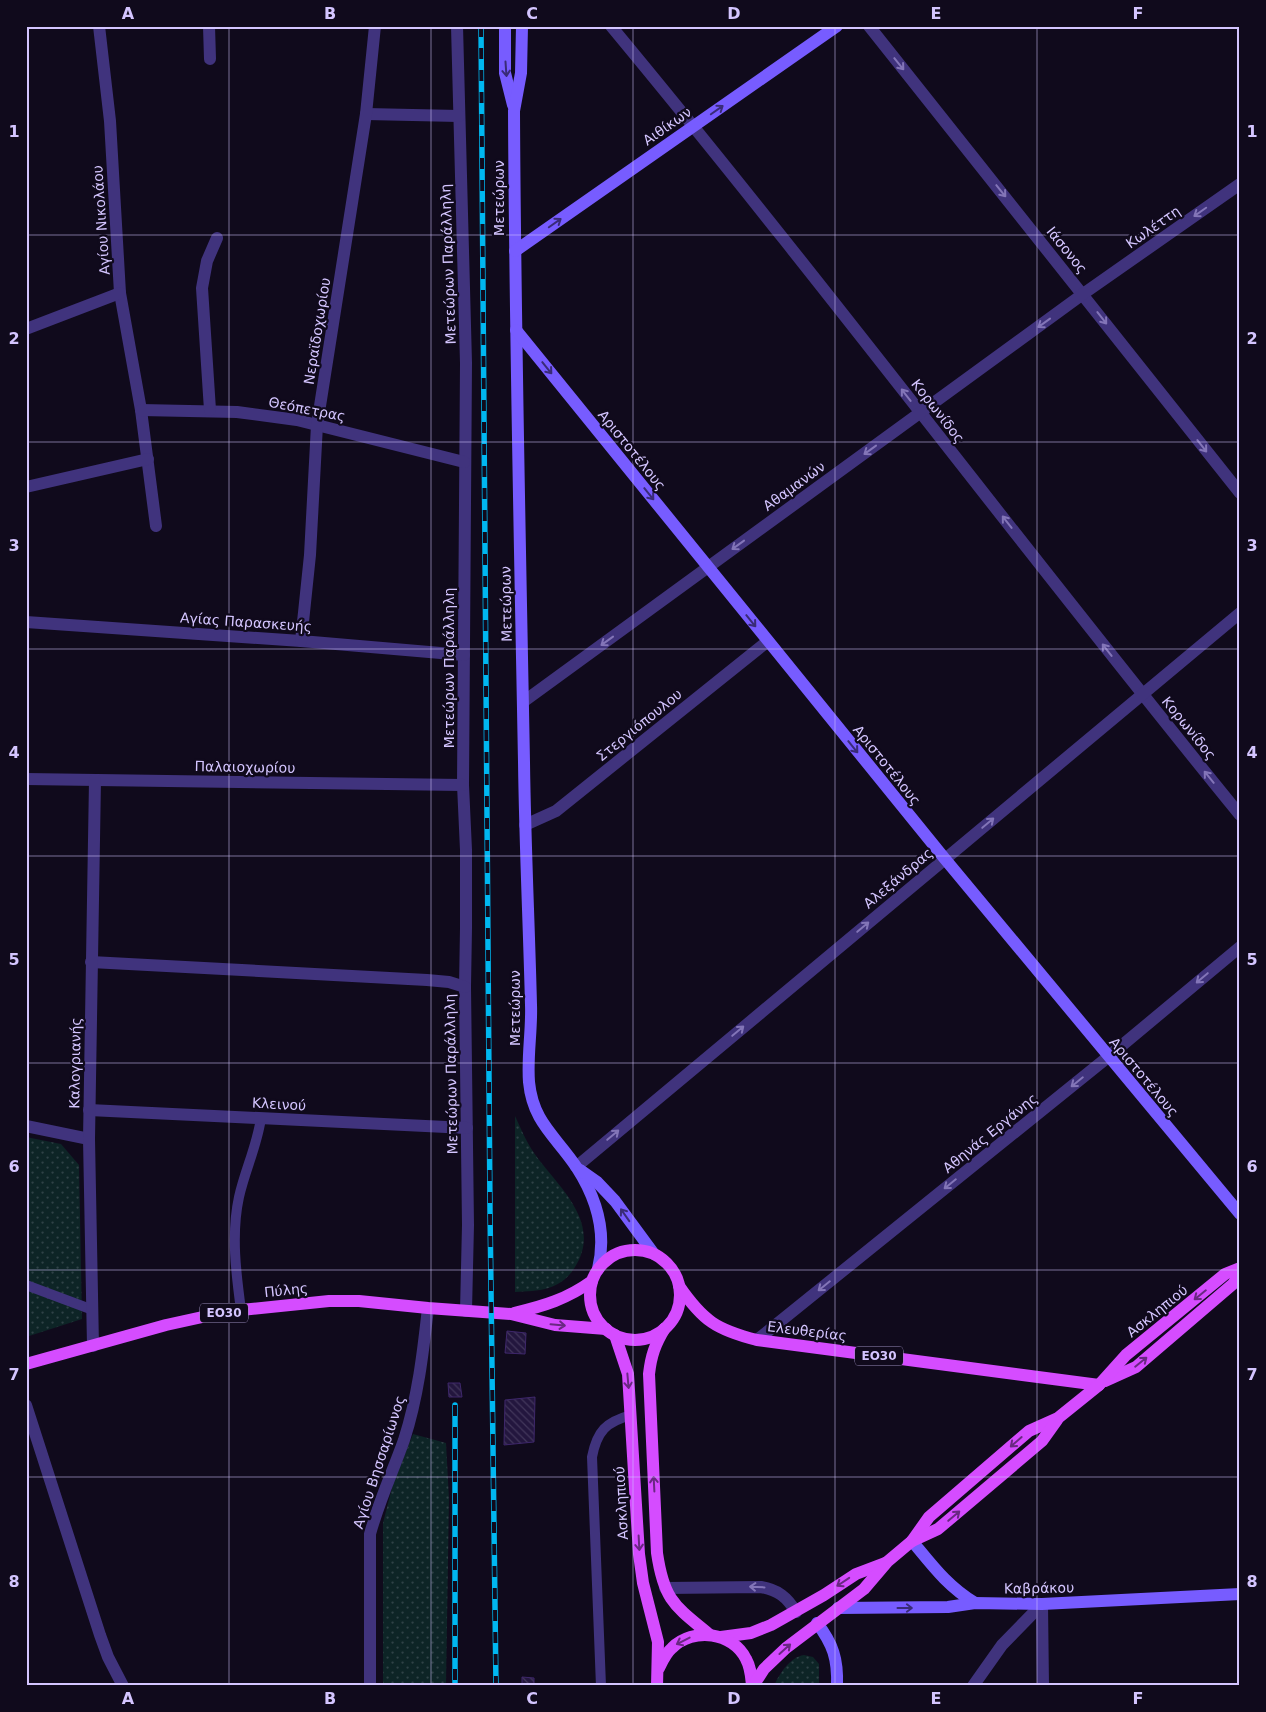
<svg xmlns="http://www.w3.org/2000/svg" width="1266" height="1712" viewBox="0 0 1266 1712" font-family="'DejaVu Sans',sans-serif">
	<style>
		.grass { fill: url(#grass-dots) }
		.building { fill: url(#building-back-hatch); stroke: #3e276b }
		.lines { fill: none; stroke-linecap: round; stroke-linejoin: round }
		.lane { stroke: #40337d; stroke-width: 10 }
		.street { stroke: #40337d; stroke-width: 12 }
		.secondary { stroke: #775cff; stroke-width: 12 }
		.primary { stroke: #d54cff; stroke-width: 12 }
		.rail-casing { stroke: #00b7f0; stroke-width: 5.5 }
		.rail { stroke: #100a1c; stroke-width: 4; stroke-dasharray: 11; stroke-linecap: butt }
		.oneway { stroke: #8375b8 }
		.oneway2 { stroke: #392b77 }
		.oneway3 { stroke: #692882 }
		.grid { fill: none; stroke: #d4c5ff; stroke-width: 1; stroke-opacity: 0.55 }
		.labels { text-anchor: middle; stroke-width: 4.5; stroke-linejoin: round; paint-order: stroke }
		.shield { fill: #100a1c; stroke: #998dbb; stroke-width: 1 }
		.shield-label { font-size: 12px; font-weight: bold; fill: #d4c5ff }
		.street-label { font-size: 14px; fill: #d4c5ff; stroke: #100a1c }
		.neatline { fill: none; stroke: #d4c5ff; stroke-width: 2 }
		.grid-label { font-size: 16px; text-anchor: middle; font-weight: bold; fill: #d4c5ff }
	</style>
	<defs>
		<pattern id="grass-dots" width="8" height="8" patternUnits="userSpaceOnUse" patternTransform="scale(1.25)"><rect width="8" height="8" fill="#0d2426"/><path d="M2 2h.1M6 6h.1" fill="none" stroke="#2f4247" stroke-width="1.8" stroke-linecap="round"/></pattern>
		<pattern id="building-back-hatch" width="6" height="6" patternUnits="userSpaceOnUse" patternTransform="scale(1.25)"><rect width="6" height="6" fill="#23163e"/><path d="M-1 5l2 2M0 0l6 6M5-1l2 2" fill="none" stroke="#42365b"/></pattern>
	</defs>
	<rect width="100%" height="100%" fill="#100a1c"/>
	<g class="grass">
		<path d="M515 1116C521 1129 526 1141 534 1153 558 1187 603 1222 575 1267 561 1290 540 1291 515 1292Z"/>
		<polygon points="26,1137 61,1144 79,1165 82,1319 26,1337"/>
		<polygon points="413,1434 446,1443 449,1499 446,1684 383,1684 383,1523 393,1484"/>
		<path d="M804 1655 813 1657 819 1664V1686H774C779 1674 790 1657 804 1655Z"/>
	</g>
	<g class="building">
		<polygon points="507,1331 526,1333 525,1354 505,1353"/>
		<polygon points="448,1383 460,1383 462,1397 449,1397"/>
		<polygon points="535,1397 534,1442 504,1445 505,1400"/>
		<polygon points="522,1677 534,1678 534,1686 522,1686"/>
		<rect x="383" y="1684" width="59" height="2"/>
	</g>
	<g class="lines">
		<g class="lane">
			<polyline points="26,1285 93,1310"/>
			<path d="M241 1310C236 1273 231 1234 239 1197 245 1170 257 1146 261 1118"/>
			<path d="M601 1686 592 1457C597 1431 606 1422 631 1415"/>
		</g>
		<g class="street">
			<polyline points="99,26 110,121 120,293 141,410 156,526"/>
			<polyline points="209,26 210,59"/>
			<polyline points="457,26 466,363 463,785 466,850 466,928 465,987 468,1225 466,1311"/>
			<path d="M611 26C826 285 1027 554 1240 815"/>
			<polyline points="869,26 1240,493"/>
			<polyline points="366,114 459,116"/>
			<polyline points="26,329 120,293"/>
			<polyline points="141,410 237,412 297,420 464,462"/>
			<polyline points="210,410 202,288 207,261 217,238"/>
			<polyline points="26,487 148,459"/>
			<polyline points="26,622 301,641 464,655"/>
			<polyline points="301,641 310,555 317,425 366,114 375,26"/>
			<polyline points="523,702 1083,294 1240,184"/>
			<polyline points="26,779 463,785"/>
			<polyline points="525,825 556,811 768,641"/>
			<polyline points="91,962 427,980 449,982 465,987"/>
			<polyline points="89,1110 467,1128"/>
			<polyline points="26,1126 89,1139"/>
			<polyline points="576,1167 1240,613"/>
			<polyline points="757,1340 1108,1057 1240,947"/>
			<polyline points="93,1346 89,1139 95,780"/>
			<polyline points="26,1405 100,1635 108,1657 123,1686"/>
			<path d="M665 1588 761 1587C778 1590 787 1597 796 1612"/>
			<polyline points="1042,1604 1043,1686"/>
			<path d="M370 1686V1534C379 1501 393 1471 404 1440 418 1397 423 1353 428 1308"/>
			<polyline points="973,1686 1002,1645 1042,1604"/>
		</g>
		<g class="secondary">
			<polyline points="505,26 505,73 513,105"/>
			<path d="M522 26 521 73 514 111C515 328 520 545 524 762 525 843 529 924 531 1005 532 1030 527 1056 529 1082 533 1123 556 1136 577 1168 597 1199 607 1232 598 1269"/>
			<polyline points="515,251 837,26"/>
			<polyline points="516,330 945,859 1240,1214"/>
			<polyline points="580,1170 597,1182 615,1201 654,1254"/>
			<path d="M912 1541C932 1565 947 1586 975 1603"/>
			<polyline points="838,1608 948,1607 975,1603 1042,1604 1240,1594"/>
			<path d="M817 1623C833 1644 838 1659 837 1686"/>
		</g>
		<g class="primary">
			<circle cx="635" cy="1295" r="45"/>
			<path d="M679 1286C703 1321 717 1330 757 1340L1099 1385"/>
			<path d="M514 1313C544 1306 567 1299 592 1281"/>
			<path d="M665 1328C655 1344 651 1356 649 1374L657 1553C664 1601 675 1606 710 1635"/>
			<polyline points="615,1335 628,1374 639,1554 643,1583 658,1642 657,1686"/>
			<polyline points="26,1364 166,1325 207,1316 241,1310 329,1301 359,1301 428,1308 511,1314 555,1325 606,1329"/>
			<polyline points="1105,1381 1136,1367 1233,1284 1240,1275"/>
			<polyline points="912,1541 929,1517 1029,1431 1058,1418 1099,1385 1126,1355 1225,1274 1240,1268"/>
			<polyline points="721,1637 751,1633 771,1625 824,1595 856,1574 885,1563"/>
			<path d="M659 1668C663 1660 666 1653 672 1648 693 1627 733 1632 746 1659 751 1668 751 1676 752 1686"/>
			<polyline points="753,1686 764,1669 786,1648 864,1589 887,1562 912,1541 938,1529 1042,1441 1057,1420"/>
		</g>
		<g class="rail-casing">
			<g id="rail">
				<polyline points="481,26 490,1210 496,1686"/>
				<polyline points="455,1405 455,1686"/>
			</g>
		</g>
		<use href="#rail" class="rail"/>
	</g>
	<defs><path id="oneway-shaft" d="M-6 0H5M1.5-3L5.5 0L1.5 3" fill="none" stroke-width="1.6" stroke-linecap="round" stroke-linejoin="round" transform="scale(1.25)"/></defs>
	<g class="oneway">
		<use href="#oneway-shaft" transform="translate(899 64) rotate(51)"/>
		<use href="#oneway-shaft" transform="translate(1001 191) rotate(51)"/>
		<use href="#oneway-shaft" transform="translate(1200 212) rotate(145)"/>
		<use href="#oneway-shaft" transform="translate(1102 318) rotate(52)"/>
		<use href="#oneway-shaft" transform="translate(1044 323) rotate(144)"/>
		<use href="#oneway-shaft" transform="translate(906 395) rotate(-128)"/>
		<use href="#oneway-shaft" transform="translate(1202 446) rotate(52)"/>
		<use href="#oneway-shaft" transform="translate(870 450) rotate(144)"/>
		<use href="#oneway-shaft" transform="translate(1007 522) rotate(-128)"/>
		<use href="#oneway-shaft" transform="translate(738 545) rotate(144)"/>
		<use href="#oneway-shaft" transform="translate(607 641) rotate(144)"/>
		<use href="#oneway-shaft" transform="translate(1107 650) rotate(-128)"/>
		<use href="#oneway-shaft" transform="translate(1209 777) rotate(-129)"/>
		<use href="#oneway-shaft" transform="translate(988 823) rotate(-40)"/>
		<use href="#oneway-shaft" transform="translate(863 927) rotate(-40)"/>
		<use href="#oneway-shaft" transform="translate(1202 978) rotate(140)"/>
		<use href="#oneway-shaft" transform="translate(738 1031) rotate(-40)"/>
		<use href="#oneway-shaft" transform="translate(1077 1082) rotate(141)"/>
		<use href="#oneway-shaft" transform="translate(613 1135) rotate(-40)"/>
		<use href="#oneway-shaft" transform="translate(950 1184) rotate(141)"/>
		<use href="#oneway-shaft" transform="translate(824 1286) rotate(141)"/>
		<use href="#oneway-shaft" transform="translate(757 1587) rotate(-177)"/>
	</g>
	<g class="oneway2">
		<use href="#oneway-shaft" transform="translate(506 69) rotate(86)"/>
		<use href="#oneway-shaft" transform="translate(717 110) rotate(-35)"/>
		<use href="#oneway-shaft" transform="translate(555 223) rotate(-35)"/>
		<use href="#oneway-shaft" transform="translate(547 368) rotate(51)"/>
		<use href="#oneway-shaft" transform="translate(649 494) rotate(51)"/>
		<use href="#oneway-shaft" transform="translate(751 621) rotate(51)"/>
		<use href="#oneway-shaft" transform="translate(853 747) rotate(51)"/>
		<use href="#oneway-shaft" transform="translate(625 1215) rotate(-125)"/>
		<use href="#oneway-shaft" transform="translate(905 1608)"/>
	</g>
	<g class="oneway3">
		<use href="#oneway-shaft" transform="translate(1200 1295) rotate(141)"/>
		<use href="#oneway-shaft" transform="translate(558 1325) rotate(5)"/>
		<use href="#oneway-shaft" transform="translate(1141 1362) rotate(-39)"/>
		<use href="#oneway-shaft" transform="translate(628 1381) rotate(85)"/>
		<use href="#oneway-shaft" transform="translate(1016 1442) rotate(139)"/>
		<use href="#oneway-shaft" transform="translate(654 1484) rotate(-93)"/>
		<use href="#oneway-shaft" transform="translate(954 1516) rotate(-40)"/>
		<use href="#oneway-shaft" transform="translate(639 1543) rotate(87)"/>
		<use href="#oneway-shaft" transform="translate(843 1582) rotate(146)"/>
		<use href="#oneway-shaft" transform="translate(683 1641) rotate(153)"/>
		<use href="#oneway-shaft" transform="translate(785 1649) rotate(-42)"/>
	</g>
	<path class="grid" d="M229 26V1686M431 26V1686M633 26V1686M835 26V1686M1037 26V1686M26 235H1240M26 442H1240M26 649H1240M26 856H1240M26 1063H1240M26 1270H1240M26 1477H1240"/>
	<g class="labels">
		<g class="shield">
			<rect x="200" y="1303.5" width="48" height="19" rx="4"/>
			<rect x="855" y="1346.5" width="48" height="19" rx="4"/>
		</g>
		<g class="shield-label">
			<text x="224" y="1317">ΕΟ30</text>
			<text x="879" y="1360">ΕΟ30</text>
		</g>
		<g class="street-label">
			<text transform="translate(667 126) rotate(-35)" y="5">Αιθίκων</text>
			<text transform="translate(499 198) rotate(-90)" y="5">Μετεώρων</text>
			<text transform="translate(101 220) rotate(-94)" y="5">Αγίου Νικολάου</text>
			<text transform="translate(1153 227) rotate(-35)" y="5">Κωλέττη</text>
			<text transform="translate(1067 250) rotate(51)" y="5">Ιάσονος</text>
			<text transform="translate(448 264) rotate(-92)" y="5">Μετεώρων Παράλληλη</text>
			<text transform="translate(317 331) rotate(-81)" y="5">Νεραϊδοχωρίου</text>
			<text transform="translate(307 409) rotate(11)" y="5">Θεόπετρας</text>
			<text transform="translate(938 411) rotate(52)" y="5">Κορωνίδος</text>
			<text transform="translate(632 450) rotate(51)" y="5">Αριστοτέλους</text>
			<text transform="translate(794 486) rotate(-36)" y="5">Αθαμανών</text>
			<text transform="translate(506 604) rotate(-91)" y="5">Μετεώρων</text>
			<text transform="translate(246 622) rotate(4)" y="5">Αγίας Παρασκευής</text>
			<text transform="translate(449 668) rotate(-90)" y="5">Μετεώρων Παράλληλη</text>
			<text transform="translate(639 725) rotate(-39)" y="5">Στεργιόπουλου</text>
			<text transform="translate(1189 728) rotate(51)" y="5">Κορωνίδος</text>
			<text transform="translate(887 765) rotate(51)" y="5">Αριστοτέλους</text>
			<text transform="translate(245 767) rotate(1)" y="5">Παλαιοχωρίου</text>
			<text transform="translate(898 878) rotate(-40)" y="5">Αλεξάνδρας</text>
			<text transform="translate(515 1008) rotate(-90)" y="5">Μετεώρων</text>
			<text transform="translate(75 1063) rotate(-89)" y="5">Καλογριανής</text>
			<text transform="translate(451 1074) rotate(-91)" y="5">Μετεώρων Παράλληλη</text>
			<text transform="translate(1144 1077) rotate(50)" y="5">Αριστοτέλους</text>
			<text transform="translate(279 1104) rotate(3)" y="5">Κλεινού</text>
			<text transform="translate(990 1133) rotate(-39)" y="5">Αθηνάς Εργάνης</text>
			<text transform="translate(286 1290) rotate(-6)" y="5">Πύλης</text>
			<text transform="translate(1157 1311) rotate(-39)" y="5">Ασκληπιού</text>
			<text transform="translate(807 1331) rotate(7)" y="5">Ελευθερίας</text>
			<text transform="translate(379 1462) rotate(-72)" y="5">Αγίου Βησσαρίωνος</text>
			<text transform="translate(621 1503) rotate(-93)" y="5">Ασκληπιού</text>
			<text transform="translate(1039 1588) rotate(-1)" y="5">Καβράκου</text>
		</g>
	</g>
	<rect width="1266" height="1712" fill="none" stroke="#100a1c" stroke-width="55"/>
	<rect x="28" y="28" width="1210" height="1656" class="neatline"/>
	<g class="grid-label">
		<text x="128" y="19">A</text>
		<text x="330" y="19">B</text>
		<text x="532" y="19">C</text>
		<text x="734" y="19">D</text>
		<text x="936" y="19">E</text>
		<text x="1138" y="19">F</text>
		<text x="14" y="137">1</text>
		<text x="1252" y="137">1</text>
		<text x="14" y="344">2</text>
		<text x="1252" y="344">2</text>
		<text x="14" y="551">3</text>
		<text x="1252" y="551">3</text>
		<text x="14" y="758">4</text>
		<text x="1252" y="758">4</text>
		<text x="14" y="965">5</text>
		<text x="1252" y="965">5</text>
		<text x="14" y="1172">6</text>
		<text x="1252" y="1172">6</text>
		<text x="14" y="1380">7</text>
		<text x="1252" y="1380">7</text>
		<text x="14" y="1587">8</text>
		<text x="1252" y="1587">8</text>
		<text x="128" y="1704">A</text>
		<text x="330" y="1704">B</text>
		<text x="532" y="1704">C</text>
		<text x="734" y="1704">D</text>
		<text x="936" y="1704">E</text>
		<text x="1138" y="1704">F</text>
	</g>
</svg>
